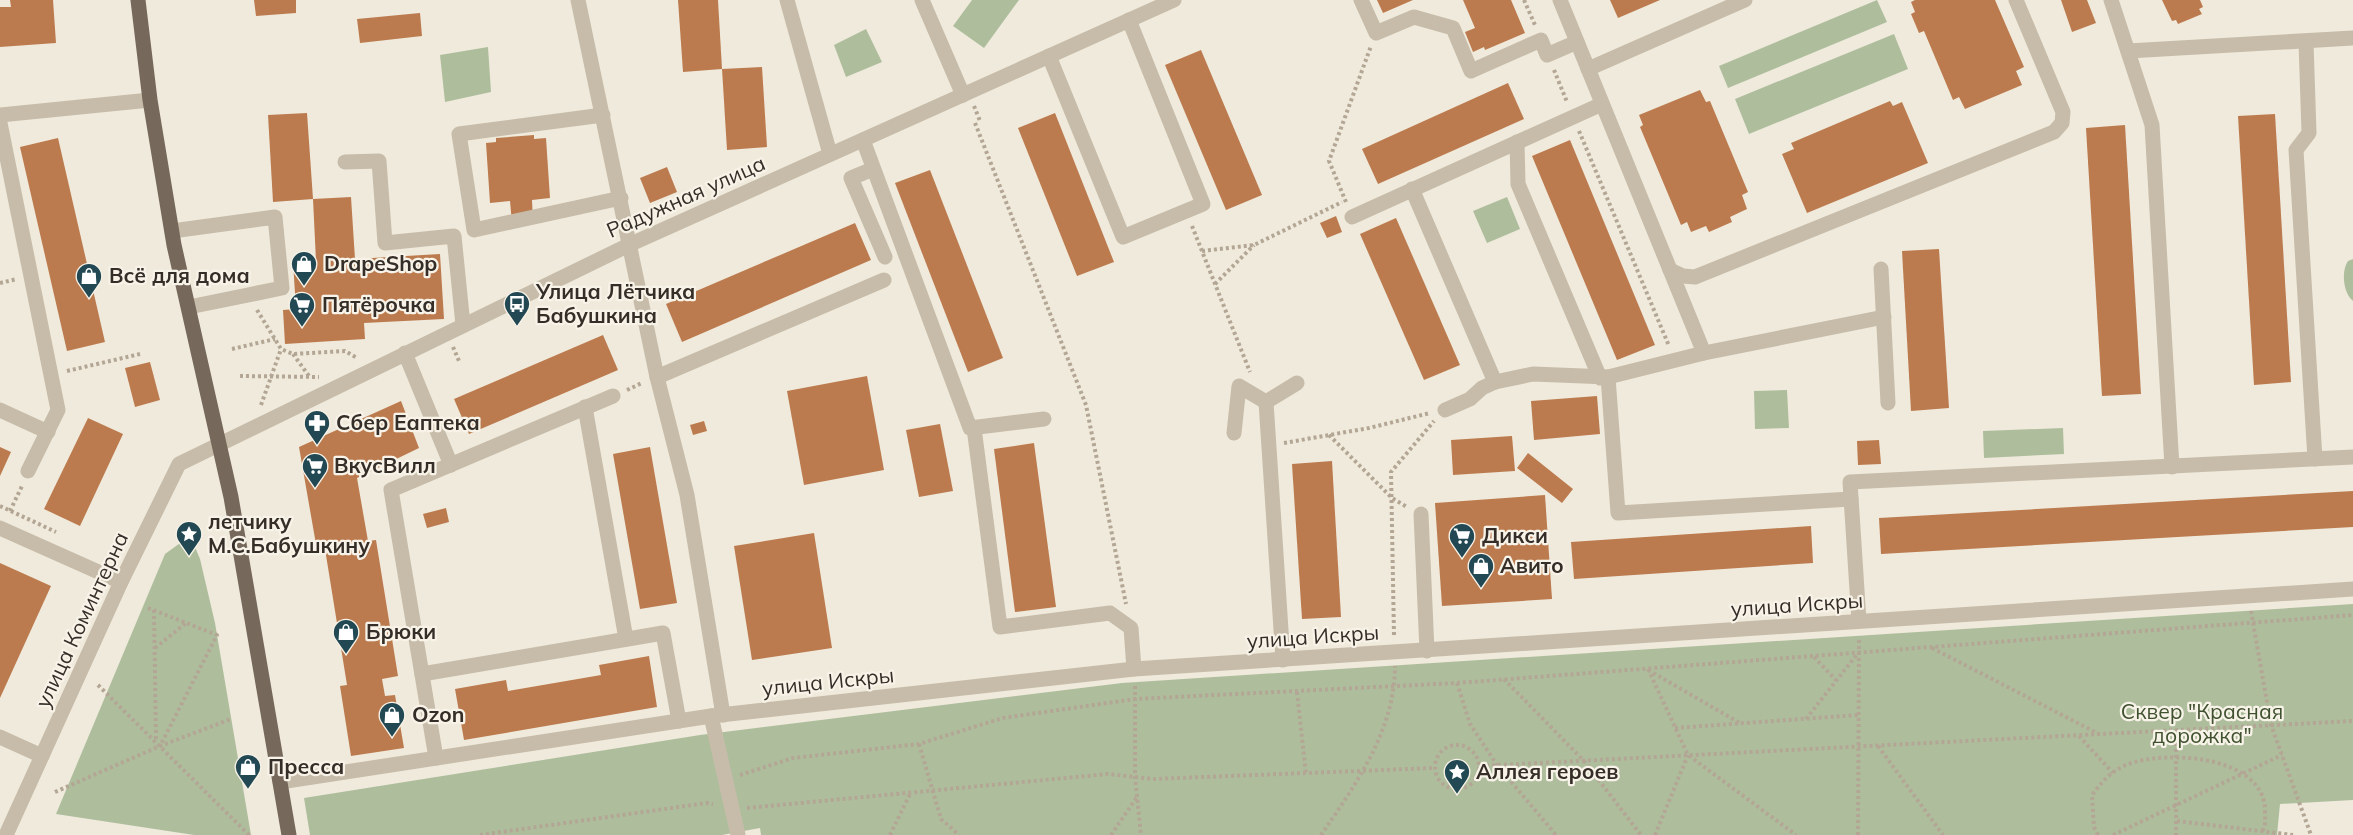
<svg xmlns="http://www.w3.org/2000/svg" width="2353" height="835" viewBox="0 0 2353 835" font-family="Mulish,sans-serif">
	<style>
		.green { fill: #aebe9d }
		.building { fill: #bc7b4e }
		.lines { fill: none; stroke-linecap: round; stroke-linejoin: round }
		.path { stroke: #b3a694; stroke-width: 4; stroke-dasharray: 3 3; stroke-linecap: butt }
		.minor { stroke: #c7bca9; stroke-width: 15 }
		.major { stroke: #76685b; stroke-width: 15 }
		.labels { text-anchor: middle; stroke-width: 4.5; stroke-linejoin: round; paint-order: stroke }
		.street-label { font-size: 21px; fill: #352e28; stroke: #f8f3e8 }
		.poi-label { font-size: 21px; font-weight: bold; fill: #352e28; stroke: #f8f3e8; text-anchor: start }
		.park-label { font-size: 21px; fill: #3f512e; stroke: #f8f3e8 }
	</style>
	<rect width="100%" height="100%" fill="#f0eadc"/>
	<g class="green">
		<polygon points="972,0 1019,0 984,48 953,26"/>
		<polygon points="1877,0 1887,22 1728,88 1719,66"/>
		<polygon points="866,29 882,62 846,77 834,45"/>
		<polygon points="1894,34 1908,69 1749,134 1735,99"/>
		<polygon points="488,47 491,92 445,102 440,55"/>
		<polygon points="1507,197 1520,229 1487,243 1473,211"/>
		<path d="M2353 259V301C2343 293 2341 271 2348 261Z"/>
		<polygon points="1787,390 1789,428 1755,429 1754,391"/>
		<polygon points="2063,428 2064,454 1984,458 1983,431"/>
		<polygon points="183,541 195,547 200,559 215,623 251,835 194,835 56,814 165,554"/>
		<polygon points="2353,604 2353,800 2280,804 2277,835 761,835 760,828 722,835 310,835 304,798 700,735 1122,683"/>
	</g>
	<g class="building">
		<polygon points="10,0 53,0 56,43 0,47 0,7 11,7"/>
		<polygon points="254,0 296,0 296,13 256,16"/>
		<polygon points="678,0 718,0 722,69 683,72"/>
		<polygon points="1377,0 1413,0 1383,13"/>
		<polygon points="1463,0 1511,0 1525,33 1485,50 1484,47 1473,52 1465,32 1475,28"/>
		<polygon points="1610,0 1660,0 1618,18"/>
		<polygon points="1915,0 1995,0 2024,67 2016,71 2022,85 1965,109 1959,97 1953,100 1924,31 1919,33 1911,14 1915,12 1911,2"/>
		<polygon points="2061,0 2087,0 2096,23 2072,32"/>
		<polygon points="2162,0 2200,0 2203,7 2199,9 2202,14 2178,24 2176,20 2172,21"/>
		<polygon points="420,13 422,36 360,43 357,19"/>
		<polygon points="1201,50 1262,195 1226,210 1165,65"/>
		<polygon points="762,67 767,147 727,150 722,69"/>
		<polygon points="1508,83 1524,119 1378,184 1362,149"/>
		<polygon points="1700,90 1706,102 1710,101 1748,192 1742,195 1747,209 1730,217 1732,222 1709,232 1706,226 1691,232 1687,222 1681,225 1640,127 1643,125 1639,115"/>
		<polygon points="1890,101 1893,106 1902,102 1928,163 1807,213 1782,154 1794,149 1791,143"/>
		<polygon points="307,113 313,199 273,202 268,115"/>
		<polygon points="1055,113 1114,262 1077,276 1018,128"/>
		<polygon points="2275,114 2291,382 2254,385 2238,116"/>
		<polygon points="2125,125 2141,394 2102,396 2086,128"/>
		<polygon points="534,135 534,139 546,138 550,198 532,200 533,221 512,223 510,201 490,203 486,143 496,142 496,138"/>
		<polygon points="58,138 105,342 67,351 20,147"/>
		<polygon points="1570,140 1655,345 1617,360 1532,156"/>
		<polygon points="667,167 677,192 650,203 640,178"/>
		<polygon points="930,170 1003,358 968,372 895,183"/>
		<polygon points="351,197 355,259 440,254 444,319 364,323 365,339 285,344 283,310 296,309 293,262 316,261 313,199"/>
		<polygon points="1336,216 1342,232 1327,238 1320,223"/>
		<polygon points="1396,218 1460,365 1424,380 1360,234"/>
		<polygon points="855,223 871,260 682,342 666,304"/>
		<polygon points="1939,249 1949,408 1911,411 1902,251"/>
		<polygon points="603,335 618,370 469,434 454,399"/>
		<polygon points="150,362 160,400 135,407 125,368"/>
		<polygon points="867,376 884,470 804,485 787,391"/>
		<polygon points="1597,396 1600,434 1534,440 1531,401"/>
		<polygon points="401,401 419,448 357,478 368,541 376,540 398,676 382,679 385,696 395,695 404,748 351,756 340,686 347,685 325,549 317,550 299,447"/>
		<polygon points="88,418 123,434 80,526 44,509"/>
		<polygon points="704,421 707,431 693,435 690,425"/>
		<polygon points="940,424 953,491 919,497 906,430"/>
		<polygon points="1512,436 1515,471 1453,475 1451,440"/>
		<polygon points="1879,440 1881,464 1858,465 1857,441"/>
		<polygon points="1034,443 1056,607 1015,612 994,449"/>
		<polygon points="0,447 11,452 0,476"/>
		<polygon points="650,447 677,603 640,609 613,454"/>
		<polygon points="1528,453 1573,489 1562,503 1517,468"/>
		<polygon points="1332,461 1341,617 1302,619 1292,464"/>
		<polygon points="2353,491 2353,527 1881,554 1879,518"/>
		<polygon points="1545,495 1552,599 1442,606 1435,503"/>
		<polygon points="446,508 449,522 427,528 423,514"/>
		<polygon points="1811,526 1813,563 1574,579 1571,542"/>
		<polygon points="814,533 832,648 752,660 734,546"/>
		<polygon points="0,563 51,586 0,698"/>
		<polygon points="649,656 657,707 464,740 455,689 506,680 508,691 601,675 599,665"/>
	</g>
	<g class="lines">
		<g class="path">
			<polyline points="1524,0 1535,25"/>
			<polyline points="1554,70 1567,102"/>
			<polyline points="974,106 980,121"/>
			<polyline points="975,123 1086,405 1126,604"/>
			<polyline points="1579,131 1669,346"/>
			<polyline points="1346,202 1329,161 1371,46"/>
			<polyline points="1192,226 1250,372"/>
			<polyline points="1202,251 1254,245 1342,202"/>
			<polyline points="0,283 17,279"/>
			<polyline points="1215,284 1254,245"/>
			<polyline points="257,310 281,349 293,354 345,351 357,358"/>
			<polyline points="453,347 459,361"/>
			<polyline points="232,349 275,339"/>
			<polyline points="293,354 309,376"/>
			<polyline points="67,371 140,354"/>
			<polyline points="240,376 319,377"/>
			<polyline points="627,390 642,383"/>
			<polyline points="261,405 281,349"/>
			<polyline points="1329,435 1392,498 1407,507"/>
			<polyline points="1284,443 1369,428 1430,413"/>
			<polyline points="0,506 56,532"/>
			<polyline points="10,511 22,486"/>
			<polyline points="148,608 217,635 160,746"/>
			<polyline points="154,610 156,741"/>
			<polyline points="2251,611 2271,725 2311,835"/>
			<polyline points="1394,635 1391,472 1434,421"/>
			<polyline points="155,648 186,623"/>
			<polyline points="1932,648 2099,734"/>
			<polyline points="1814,657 1836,680"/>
			<polyline points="1648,669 1688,755 1796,835"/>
			<polyline points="1648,670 1740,723"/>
			<polyline points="1504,679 1584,761 1641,835"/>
			<polyline points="1457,683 1470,724 1497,765 1556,835"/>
			<polyline points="98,685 249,835"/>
			<polyline points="1135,686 1135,777 1141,835"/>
			<polyline points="1297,692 1306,774"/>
			<polyline points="1806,719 1858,653"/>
			<polyline points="1675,728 1858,715"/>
			<polyline points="2176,731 2176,835"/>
			<polyline points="2079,736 2113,773"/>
			<polyline points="919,744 941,819 959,835"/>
			<circle cx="1457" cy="767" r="22"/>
			<polyline points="1878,746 1943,835"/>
			<polyline points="1480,766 2353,721"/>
			<polyline points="740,775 793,758 919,744 1003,718 1135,699 1457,683 2353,615"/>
			<polyline points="55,792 160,746 231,719"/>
			<polyline points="747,808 1108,774 1153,779 1434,768"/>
			<polyline points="2177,821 2293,835"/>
			<polyline points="480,835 707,803 713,804"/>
			<polyline points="890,835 911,792"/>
			<polyline points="1111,835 1137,797"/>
			<path d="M1321 835C1356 784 1395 730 1395 666"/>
			<polyline points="1655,835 1688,755"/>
			<polyline points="1858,835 1859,637"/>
			<path d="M2098 835 2094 827 2092 795C2102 782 2110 772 2126 765 2165 749 2267 755 2265 813 2265 820 2266 826 2262 831"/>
			<polyline points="2113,835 2282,755"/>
		</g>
		<g class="minor">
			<polyline points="578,0 657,377 687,495 723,715"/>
			<polyline points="787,0 830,154"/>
			<polyline points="922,0 963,95"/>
			<polyline points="1361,0 1376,33 1414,17 1453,28 1471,71 1541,40 1547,55 1577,42"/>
			<polyline points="2111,0 2152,125 2172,467"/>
			<polyline points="2306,42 2309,133 2296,150 2315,459"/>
			<polyline points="2128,51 2353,38"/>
			<polyline points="1049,56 1123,237 1203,204 1129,20"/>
			<polyline points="1588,69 1745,0"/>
			<polyline points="0,115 150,100"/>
			<polyline points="603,115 459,134 474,230 621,198"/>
			<polyline points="0,123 58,410 28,471"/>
			<polyline points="863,140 970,428 1044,419"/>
			<polyline points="1517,142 1518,184 1600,378"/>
			<polyline points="345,162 379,161 385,243 454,236 463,325"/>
			<polyline points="873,169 851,178 885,257"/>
			<polyline points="1412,189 1495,382"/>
			<polyline points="1352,217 1602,104"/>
			<polyline points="172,231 275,217 282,288 189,307"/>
			<polyline points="1881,269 1888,403"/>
			<polyline points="1670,270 1683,276 1695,277 2054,132 2062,123 2063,112 2016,0"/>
			<polyline points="405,353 451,465"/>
			<polyline points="1704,353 1884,317"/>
			<polyline points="657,377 884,280"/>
			<polyline points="1608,377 1618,513 1851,499"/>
			<polyline points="585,407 626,639"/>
			<polyline points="0,410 48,432"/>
			<polyline points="1445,410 1470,399 1482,388 1495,382 1533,374 1608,377 1704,353 1560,0"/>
			<polyline points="974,428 1000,627 1110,613 1131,628 1134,669"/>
			<polyline points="1234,433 1239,386 1266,402"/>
			<polyline points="1421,514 1427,651"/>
			<polyline points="0,528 121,582"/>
			<polyline points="1859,621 1850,482 2353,457"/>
			<polyline points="1283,660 1266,402 1297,383"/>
			<polyline points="422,674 663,633 679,721"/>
			<polyline points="711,716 738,835"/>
			<polyline points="0,737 42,756"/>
			<polyline points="436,758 391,490 613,396"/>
			<polyline points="280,782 711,716 1134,669 2353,589"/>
			<polyline points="6,835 121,582 179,464 631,244 1174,0"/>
		</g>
		<polyline class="major" points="138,0 150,100 174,245 231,497 289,835"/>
	</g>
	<defs>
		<g id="shop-pin" transform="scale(1.35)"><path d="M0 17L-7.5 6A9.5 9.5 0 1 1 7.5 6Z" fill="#214853" stroke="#f8f3e8"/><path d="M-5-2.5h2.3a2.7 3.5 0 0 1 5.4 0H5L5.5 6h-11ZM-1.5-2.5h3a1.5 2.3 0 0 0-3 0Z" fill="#fff"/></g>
		<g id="bus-pin" transform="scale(1.35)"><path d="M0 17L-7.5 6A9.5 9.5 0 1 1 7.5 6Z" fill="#214853" stroke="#f8f3e8"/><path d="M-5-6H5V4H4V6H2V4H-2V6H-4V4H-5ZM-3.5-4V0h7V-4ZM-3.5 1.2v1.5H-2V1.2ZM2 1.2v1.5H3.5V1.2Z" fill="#fff"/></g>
		<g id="supermarket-pin" transform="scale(1.35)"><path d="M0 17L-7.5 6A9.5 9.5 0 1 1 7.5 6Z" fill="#214853" stroke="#f8f3e8"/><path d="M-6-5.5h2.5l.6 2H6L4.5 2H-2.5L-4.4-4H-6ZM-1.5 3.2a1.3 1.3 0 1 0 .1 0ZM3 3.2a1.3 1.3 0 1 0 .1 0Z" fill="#fff"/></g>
		<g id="pharmacy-pin" transform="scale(1.35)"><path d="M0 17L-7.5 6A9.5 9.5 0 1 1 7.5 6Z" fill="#214853" stroke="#f8f3e8"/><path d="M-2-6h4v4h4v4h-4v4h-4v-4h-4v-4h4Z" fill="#fff"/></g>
		<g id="sight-pin" transform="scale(1.35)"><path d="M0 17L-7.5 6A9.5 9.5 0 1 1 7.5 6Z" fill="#214853" stroke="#f8f3e8"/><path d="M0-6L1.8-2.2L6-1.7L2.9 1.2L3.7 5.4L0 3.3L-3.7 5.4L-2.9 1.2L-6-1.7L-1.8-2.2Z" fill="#fff"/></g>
	</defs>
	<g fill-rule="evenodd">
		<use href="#shop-pin" x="304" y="264"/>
		<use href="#shop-pin" x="89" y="276"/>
		<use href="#bus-pin" x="517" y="304"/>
		<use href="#supermarket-pin" x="302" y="305"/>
		<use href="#pharmacy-pin" x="317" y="423"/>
		<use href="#supermarket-pin" x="315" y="466"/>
		<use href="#sight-pin" x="189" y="534"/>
		<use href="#supermarket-pin" x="1462" y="536"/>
		<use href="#shop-pin" x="1481" y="566"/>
		<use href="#shop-pin" x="346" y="632"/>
		<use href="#shop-pin" x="392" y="715"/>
		<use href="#shop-pin" x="248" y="767"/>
		<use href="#sight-pin" x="1457" y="772"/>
	</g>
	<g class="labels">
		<g class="street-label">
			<text transform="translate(686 197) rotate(-24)" y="7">Радужная улица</text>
			<text transform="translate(1797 605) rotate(-4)" y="7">улица Искры</text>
			<text transform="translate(82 620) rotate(-65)" y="7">улица Коминтерна</text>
			<text transform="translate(1313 637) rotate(-4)" y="7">улица Искры</text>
			<text transform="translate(828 682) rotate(-6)" y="7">улица Искры</text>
		</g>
		<g class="poi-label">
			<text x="324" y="271">DrapeShop</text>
			<text x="109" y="283">Всё для дома</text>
			<text x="536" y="299">Улица Лётчика<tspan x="536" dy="24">Бабушкина</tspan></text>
			<text x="322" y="312">Пятёрочка</text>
			<text x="336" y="430">Сбер Еаптека</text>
			<text x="334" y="473">ВкусВилл</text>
			<text x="208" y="529">летчику<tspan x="208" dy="24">М.С.Бабушкину</tspan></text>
			<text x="1482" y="543">Дикси</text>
			<text x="1500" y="573">Авито</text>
			<text x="366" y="639">Брюки</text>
			<text x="412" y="722">Ozon</text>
			<text x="268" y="774">Пресса</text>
			<text x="1476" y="779">Аллея героев</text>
		</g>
		<g class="park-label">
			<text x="2202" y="719">Сквер "Красная<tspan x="2202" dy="24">дорожка"</tspan></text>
		</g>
	</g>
</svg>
